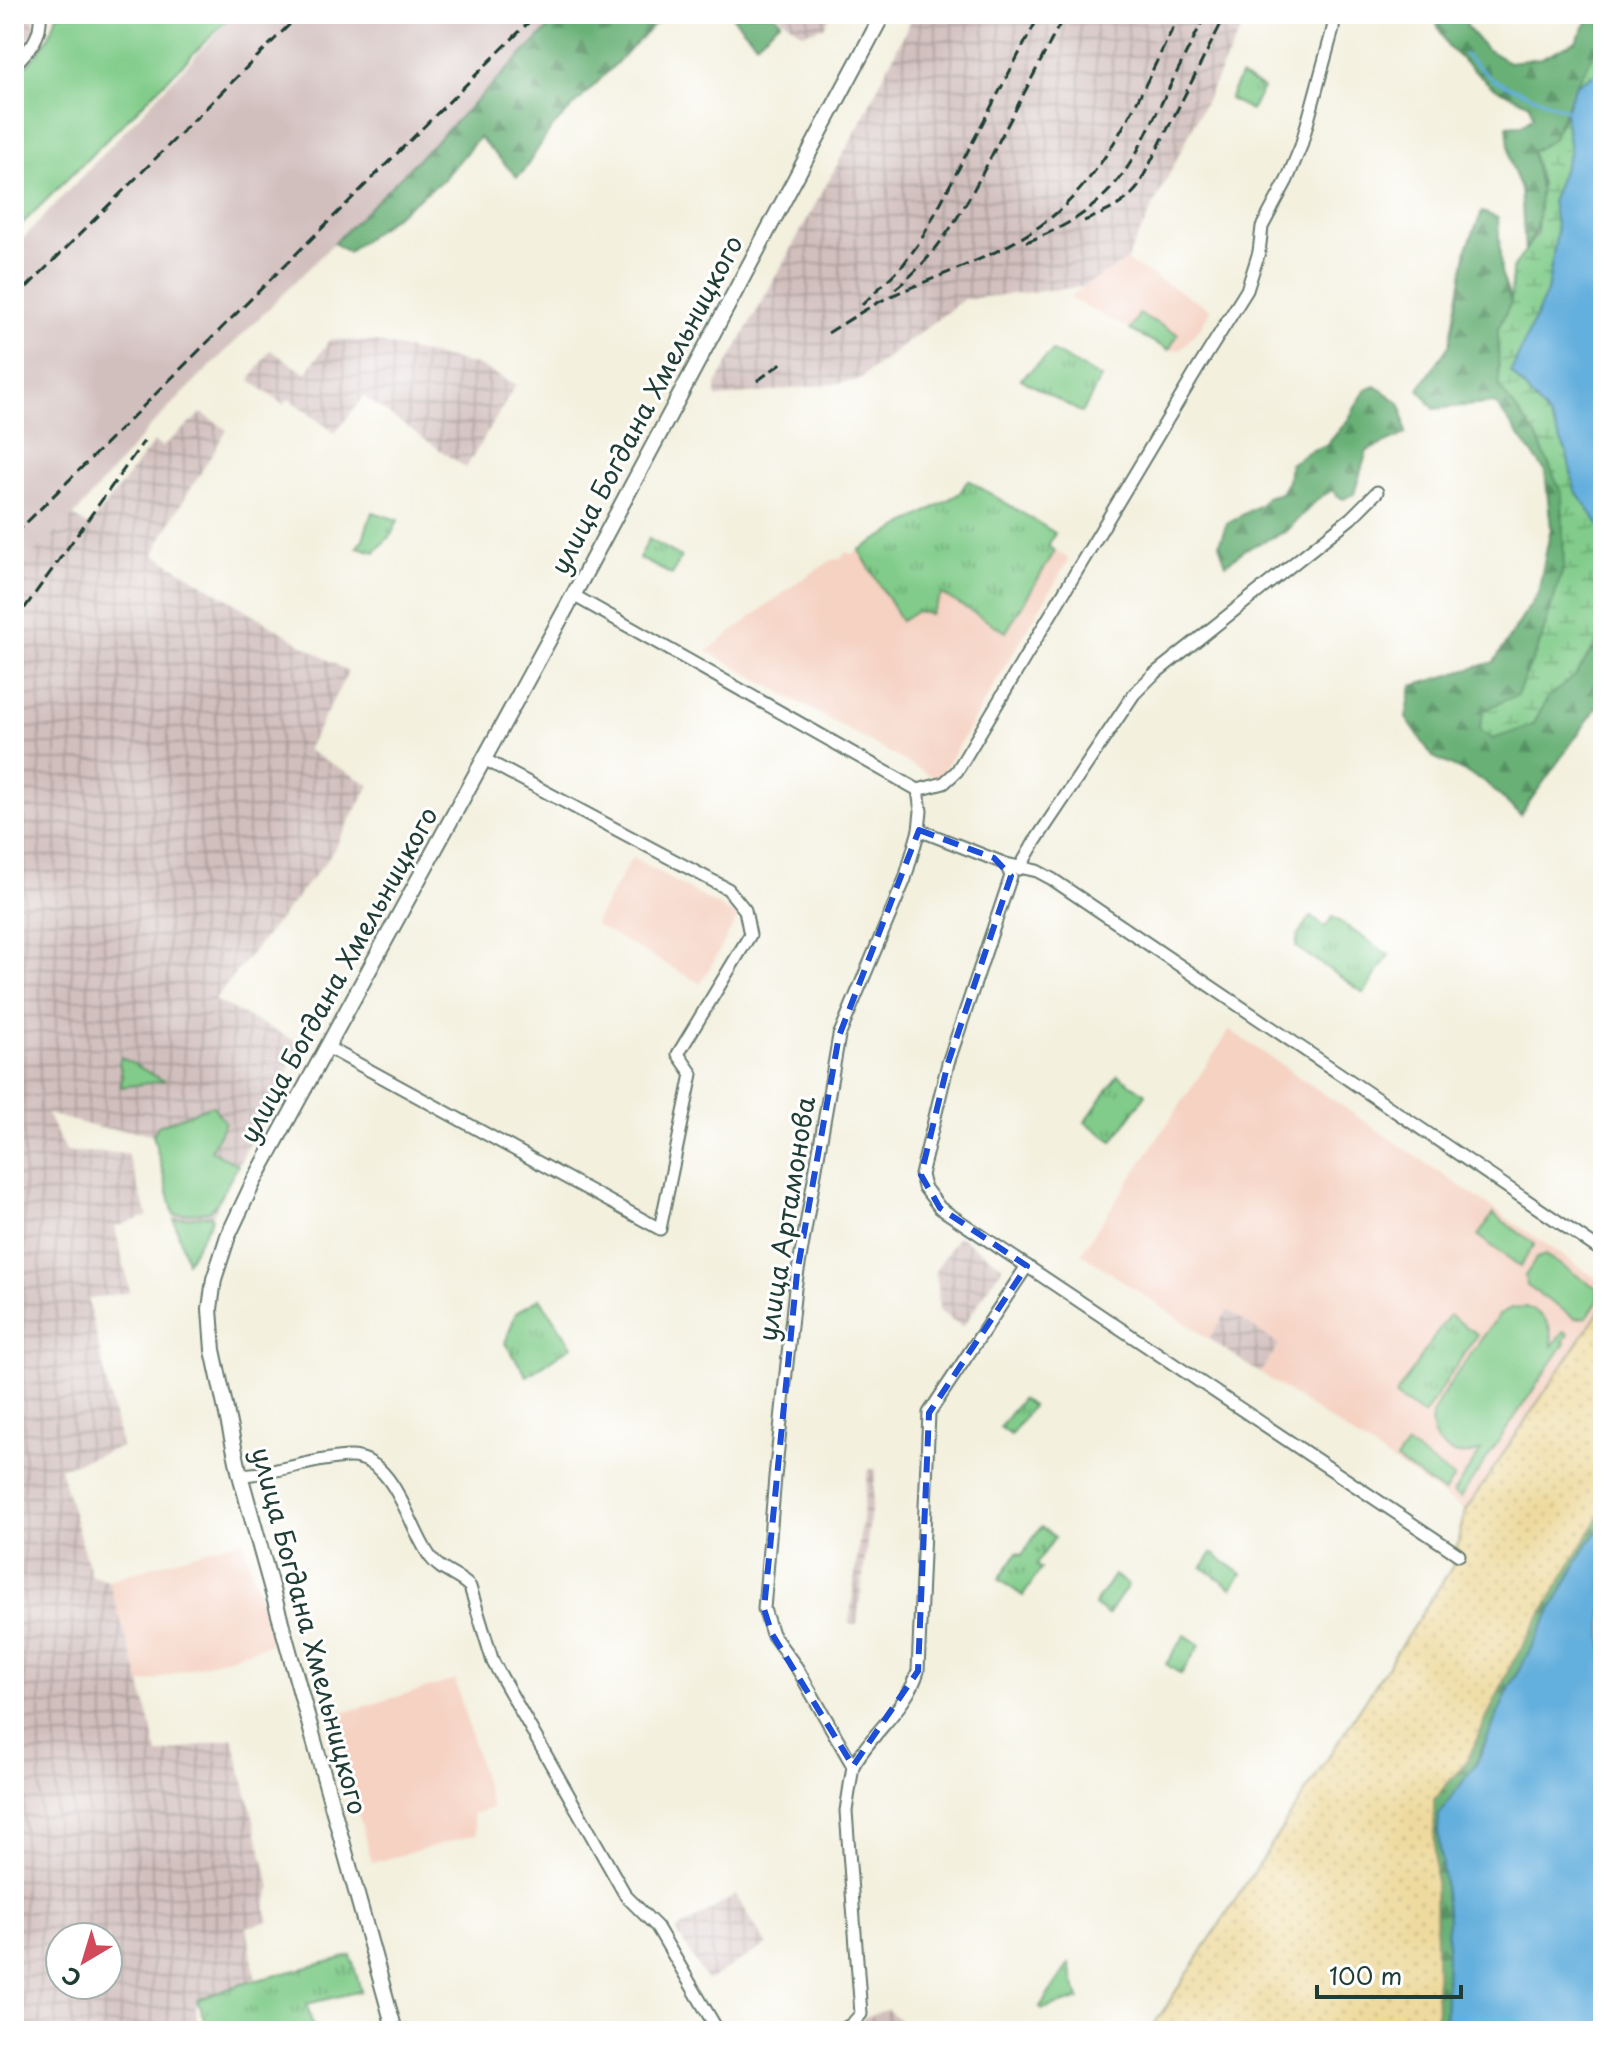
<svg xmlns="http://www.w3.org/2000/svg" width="1617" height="2045" viewBox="0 0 1617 2045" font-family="'Playpen Sans',sans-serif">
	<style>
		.built { fill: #f5d2c2 }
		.industrial { fill: url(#industrial-grid); fill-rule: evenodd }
		.railway { fill: #d1bfbd }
		.green { fill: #81cc8a; stroke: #50845f; stroke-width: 2 }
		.forest { fill: url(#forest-firs); stroke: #447655; stroke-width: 2 }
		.wetland { fill: url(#wetland-marsh); stroke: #50845f; stroke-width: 2 }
		.sand { fill: url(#sand-dots); stroke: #868c69; stroke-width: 2 }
		.park { fill: url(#park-tufts); stroke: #50845f; stroke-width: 2 }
		.water { fill: #64afdd; stroke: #427688; stroke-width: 2 }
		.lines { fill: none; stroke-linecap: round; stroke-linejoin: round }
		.stream { stroke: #64afdd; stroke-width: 3 }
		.minor-casing { stroke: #697c70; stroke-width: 15 }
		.major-casing { stroke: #697c70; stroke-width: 18 }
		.minor { stroke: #fff; stroke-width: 11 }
		.major { stroke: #fff; stroke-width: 14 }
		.rail { stroke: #1f3d34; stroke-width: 3; stroke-dasharray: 12 6; stroke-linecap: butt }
		.marked { fill: none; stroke: #1d4ed8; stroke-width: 6; stroke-dasharray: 16 10; stroke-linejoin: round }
		.labels { text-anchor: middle; stroke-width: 6; stroke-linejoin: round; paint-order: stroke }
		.street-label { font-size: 26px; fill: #1f3d34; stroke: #fff }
	</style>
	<defs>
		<pattern id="industrial-grid" width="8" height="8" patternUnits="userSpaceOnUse" patternTransform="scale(2)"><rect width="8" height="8" fill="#d1bfbd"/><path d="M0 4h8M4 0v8" fill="none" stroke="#a99c9a"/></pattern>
		<pattern id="forest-firs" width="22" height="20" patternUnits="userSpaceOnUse" patternTransform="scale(2)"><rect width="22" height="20" fill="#68b076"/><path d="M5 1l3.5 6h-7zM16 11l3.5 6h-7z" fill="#559062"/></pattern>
		<pattern id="wetland-marsh" width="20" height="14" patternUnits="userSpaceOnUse" patternTransform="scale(2)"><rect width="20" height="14" fill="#81cc8a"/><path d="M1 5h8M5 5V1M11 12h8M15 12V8" fill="none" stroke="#69a772"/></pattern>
		<pattern id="sand-dots" width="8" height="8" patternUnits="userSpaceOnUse" patternTransform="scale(2)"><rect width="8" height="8" fill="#eeda9e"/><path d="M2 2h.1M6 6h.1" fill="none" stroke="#ccbc89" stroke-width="1.8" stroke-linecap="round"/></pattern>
		<pattern id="park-tufts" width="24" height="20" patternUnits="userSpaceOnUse" patternTransform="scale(2)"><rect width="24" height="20" fill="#81cc8a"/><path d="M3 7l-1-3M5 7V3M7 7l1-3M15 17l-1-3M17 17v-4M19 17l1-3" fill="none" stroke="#69a772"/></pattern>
	</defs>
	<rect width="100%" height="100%" fill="#fff"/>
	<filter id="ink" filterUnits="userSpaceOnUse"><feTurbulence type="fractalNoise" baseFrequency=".0125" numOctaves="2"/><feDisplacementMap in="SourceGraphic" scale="16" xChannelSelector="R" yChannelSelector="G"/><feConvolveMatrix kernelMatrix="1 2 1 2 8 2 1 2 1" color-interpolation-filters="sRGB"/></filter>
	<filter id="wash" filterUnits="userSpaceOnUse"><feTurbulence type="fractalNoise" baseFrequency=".006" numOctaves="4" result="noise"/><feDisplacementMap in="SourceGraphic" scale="32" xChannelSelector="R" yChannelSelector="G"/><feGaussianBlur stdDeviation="1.8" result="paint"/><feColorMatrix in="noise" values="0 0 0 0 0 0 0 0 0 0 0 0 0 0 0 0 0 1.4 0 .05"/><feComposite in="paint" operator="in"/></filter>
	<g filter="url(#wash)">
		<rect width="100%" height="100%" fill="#f3f0de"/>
		<g class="built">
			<polygon points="1126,261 1211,309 1200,328 1180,350 1169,350 1069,298 1082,287"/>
			<polygon points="960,493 1069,559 938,780 707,651 796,583 832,560 841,558 846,552 852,554"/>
			<polygon points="632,857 738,917 701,984 594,924"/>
			<polygon points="1230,1030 1603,1283 1603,1305 1465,1511 1260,1373 1279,1346 1228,1310 1209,1339 1081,1253"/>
			<polygon points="242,1539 274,1643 141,1684 108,1580"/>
			<polygon points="455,1680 492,1808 472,1814 477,1834 372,1863 331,1716"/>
		</g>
		<g class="industrial">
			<polygon points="14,14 32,14 36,31 14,55"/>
			<polygon points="777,14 832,14 824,27 802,33"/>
			<polygon points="914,14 1249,14 1126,261 1082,287 964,299 857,381 716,398 716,385 858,127"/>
			<polygon points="330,339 374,342 477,365 516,385 466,468 364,397 335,433 289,399 283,405 250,380 270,350 306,373"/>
			<path d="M202 413 227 430 171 521 154 554 348 672 307 750 370 785 330 856 214 1000 302 1044 218 1203 212 1219 187 1262 153 1135 142 1132 100 1128 47 1114 66 1152 127 1153 148 1216 115 1227 130 1292 88 1299 121 1447 60 1468 91 1576 108 1580 141 1684 158 1755 233 1738 271 1888 265 1909 269 1921 247 1927 257 1987 195 2006 198 2031H14V571L74 516 89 526 154 442 162 447ZM60 1937H108V1985H60Z"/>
			<polygon points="958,1236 1003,1266 963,1327 939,1311 936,1269"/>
			<polygon points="1228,1310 1279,1345 1260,1373 1209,1339"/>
			<polygon points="868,1469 876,1469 857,1625 849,1624"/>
			<polygon points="736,1895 767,1945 707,1981 676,1931"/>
			<polygon points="887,2009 911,2031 860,2031 857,2025 862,2019"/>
		</g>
		<polygon class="railway" points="235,14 563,14 148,429 74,516 14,571 14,248"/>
		<g class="green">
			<path d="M57 14H233L14 232V79C33 59 51 41 57 14Z"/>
			<polygon points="1139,314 1178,334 1169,350 1130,330"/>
			<polygon points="121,1057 164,1081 121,1087 122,1076 119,1062"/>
			<polygon points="212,1105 225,1122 211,1150 238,1165 217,1203 209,1211 174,1215 153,1135 158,1126"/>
			<polygon points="1493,1214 1535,1244 1520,1266 1478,1236"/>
			<polygon points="211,1215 212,1219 187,1262 174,1219"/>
			<polygon points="1545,1255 1597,1288 1599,1299 1587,1317 1575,1318 1527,1286 1525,1276 1537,1258"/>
			<path d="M1525 1307C1545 1313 1553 1327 1552 1346L1564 1331 1568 1334 1563 1342 1565 1343 1460 1498 1453 1493 1481 1451C1467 1456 1452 1457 1441 1445 1433 1438 1430 1427 1432 1416 1436 1399 1485 1335 1498 1316L1511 1308Z"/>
			<polygon points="1407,1445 1454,1478 1444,1493 1396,1460"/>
		</g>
		<g class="forest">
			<polygon points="563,14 673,14 654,25 550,130 523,172 517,177 479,137 444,179 348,252 334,243"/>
			<polygon points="730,14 774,14 781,21 756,43"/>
			<path d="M1432 14H1471L1466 26 1485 48 1509 62 1541 58 1576 41 1592 14H1603L1601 42 1576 85 1552 140 1532 152C1543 189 1546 217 1525 251L1521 190 1511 164 1507 126 1522 125 1533 117 1530 104 1491 86 1448 47Z"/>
			<polygon points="1482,212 1498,218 1501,272 1511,302 1498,329 1500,388 1536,435 1562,494 1564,566 1541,641 1517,696 1485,710 1533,725 1548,696 1575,676 1603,633 1603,699 1520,815 1484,781 1433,757 1406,718 1412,686 1494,662 1538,593 1551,528 1545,471 1495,403 1434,409 1419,389 1450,344 1467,248"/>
			<polygon points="1376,386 1401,404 1406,434 1367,451 1354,494 1344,499 1336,496 1333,490 1319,498 1285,532 1246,549 1226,564 1219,544 1227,523 1260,505 1266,497 1281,493 1288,481 1290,464 1310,451 1327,445 1348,420 1365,390"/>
			<polygon points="1603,1510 1603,1527 1588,1543 1509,1689 1475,1765 1439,1815 1438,1831 1448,1919 1445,2031 1437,2031 1434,1799 1467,1761 1510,1667"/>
		</g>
		<g class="wetland">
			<polygon points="1603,30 1603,70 1576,85 1601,42"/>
			<polygon points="1565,113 1570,151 1552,200 1557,231 1547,293 1511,372 1550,418 1567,453 1575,490 1603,530 1603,633 1575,676 1548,697 1533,725 1493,739 1479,730 1484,710 1517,695 1541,641 1564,566 1562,494 1536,435 1499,387 1498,329 1511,302 1512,270 1537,233 1541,183 1532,152 1552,140"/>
		</g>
		<polygon class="sand" points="1603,1305 1603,1358 1600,1361 1596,1427 1603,1430 1603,1510 1510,1667 1467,1761 1434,1799 1437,2031 1150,2031 1452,1567 1465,1511"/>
		<g class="park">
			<polygon points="1240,76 1263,88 1251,110 1229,99"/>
			<polygon points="1053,351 1101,378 1082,413 1021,379"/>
			<polygon points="968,480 1055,533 1048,546 1055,551 1006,632 942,594 930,614 917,611 901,621 859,550 960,493"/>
			<polygon points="372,512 398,520 391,535 375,552 357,547 363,539"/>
			<polygon points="649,539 681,557 672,575 639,558"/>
			<polygon points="1311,917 1325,927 1333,917 1389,955 1364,993 1296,947 1298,935"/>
			<polygon points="1118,1075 1146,1094 1113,1141 1085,1122"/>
			<polygon points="540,1298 572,1346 527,1376 505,1343 516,1313"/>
			<polygon points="1449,1315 1477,1334 1424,1415 1395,1396"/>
			<polygon points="1021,1399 1032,1406 1011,1435 1000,1427"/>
			<polygon points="1041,1527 1055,1537 1036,1565 1041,1569 1023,1596 999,1579 1017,1553 1022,1555"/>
			<polygon points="1212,1553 1242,1574 1232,1588 1202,1567"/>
			<polygon points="1114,1575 1128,1585 1108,1615 1094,1605"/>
			<polygon points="1185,1635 1200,1645 1181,1674 1166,1664"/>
			<polygon points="351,1956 361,1991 307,2004 314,2031 209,2031 197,2000 242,1984"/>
			<polygon points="1069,1964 1079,1999 1043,2009 1040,2007"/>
		</g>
		<g class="water">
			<polygon points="1603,70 1603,530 1575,490 1567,453 1550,418 1511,372 1547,292 1557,231 1552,200 1570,151 1565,113 1576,85"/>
			<polygon points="1603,1527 1603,2031 1445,2031 1448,1919 1438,1831 1439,1815 1477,1762 1509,1689 1588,1543"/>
		</g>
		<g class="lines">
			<polyline class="stream" points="1464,54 1493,80 1566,110"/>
		</g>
	</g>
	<g filter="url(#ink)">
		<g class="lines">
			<g class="minor-casing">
				<g id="minor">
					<path d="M14 65C30 49 42 37 40 14"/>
					<polyline points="573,595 918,790 921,811 919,830 905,879 839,1036 795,1288 775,1477 764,1609 772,1634 797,1668 853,1766 846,1811 861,2014 852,2024 840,2031"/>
					<polyline points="918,790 944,783 957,771 1197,370 1247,290 1259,252 1262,227 1287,180 1301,146 1333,29 1334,14"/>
					<polyline points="919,830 1006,864 1037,871 1052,879 1603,1252"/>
					<polyline points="1006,864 1011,876 948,1063 921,1175 924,1187 940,1208 1459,1555"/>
					<polyline points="1019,869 1034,843 1134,694 1153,675 1351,518 1377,492"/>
					<polyline points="327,1047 660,1229 692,1074 678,1054 750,935 745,910 728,889 484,759"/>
					<path d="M240 1475C277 1474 314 1458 349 1457 396 1456 409 1530 431 1558 441 1572 459 1575 470 1587L493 1662 626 1896 657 1927 718 2031"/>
					<path d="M853 1766C871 1733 908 1707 918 1671L929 1413 1027 1266"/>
				</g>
			</g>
			<g class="major-casing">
				<polyline id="major" points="395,2031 240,1475 213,1350 210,1309 214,1279 228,1236 253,1183 581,581 883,14"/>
			</g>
			<use href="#minor" class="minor"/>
			<use href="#major" class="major"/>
			<g class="rail">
				<path d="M1084 221C1106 212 1123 206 1138 187L1226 14"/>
				<path d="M1026 242C1077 224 1113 197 1139 148L1206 14"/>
				<path d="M895 289C945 250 972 194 1000 139 1022 98 1043 56 1065 14"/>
				<polyline points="14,300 300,14"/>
				<polyline points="862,305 903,265 921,240 1040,14"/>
				<path d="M828 333C848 321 869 306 891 296 941 274 994 258 1040 226 1110 176 1142 88 1180 14"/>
				<polyline points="757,381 783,362"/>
				<polyline points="14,535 537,14"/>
				<polyline points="14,623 144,441"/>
			</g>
		</g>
	</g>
	<path class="marked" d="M919 830 994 858 1011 876 948 1063 921 1175 940 1208 1027 1266 929 1413 918 1671 853 1766 772 1634 764 1609 797 1273 839 1036Z"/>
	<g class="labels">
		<g class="street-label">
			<text transform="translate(647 405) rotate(-62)" y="9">улица Богдана Хмельницкого</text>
			<text transform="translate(339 975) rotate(-61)" y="9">улица Богдана Хмельницкого</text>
			<text transform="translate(787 1219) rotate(-81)" y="9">улица Артамонова</text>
			<text transform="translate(309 1631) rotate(75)" y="9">улица Богдана Хмельницкого</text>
		</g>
	</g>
	<rect width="1617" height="2045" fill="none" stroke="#fff" stroke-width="48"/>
	<g transform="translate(84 1961) rotate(218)"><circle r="38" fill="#ffffff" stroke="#a5b1ae" stroke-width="2"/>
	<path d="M0-6L14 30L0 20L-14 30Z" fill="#d1495b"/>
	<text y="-12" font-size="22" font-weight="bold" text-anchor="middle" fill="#1f3d34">С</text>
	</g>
	<path d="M1317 1985v12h144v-12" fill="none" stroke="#1f3d34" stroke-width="4"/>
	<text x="1329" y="1985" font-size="24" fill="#1f3d34" stroke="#ffffff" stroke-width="6" paint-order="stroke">100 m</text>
</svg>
